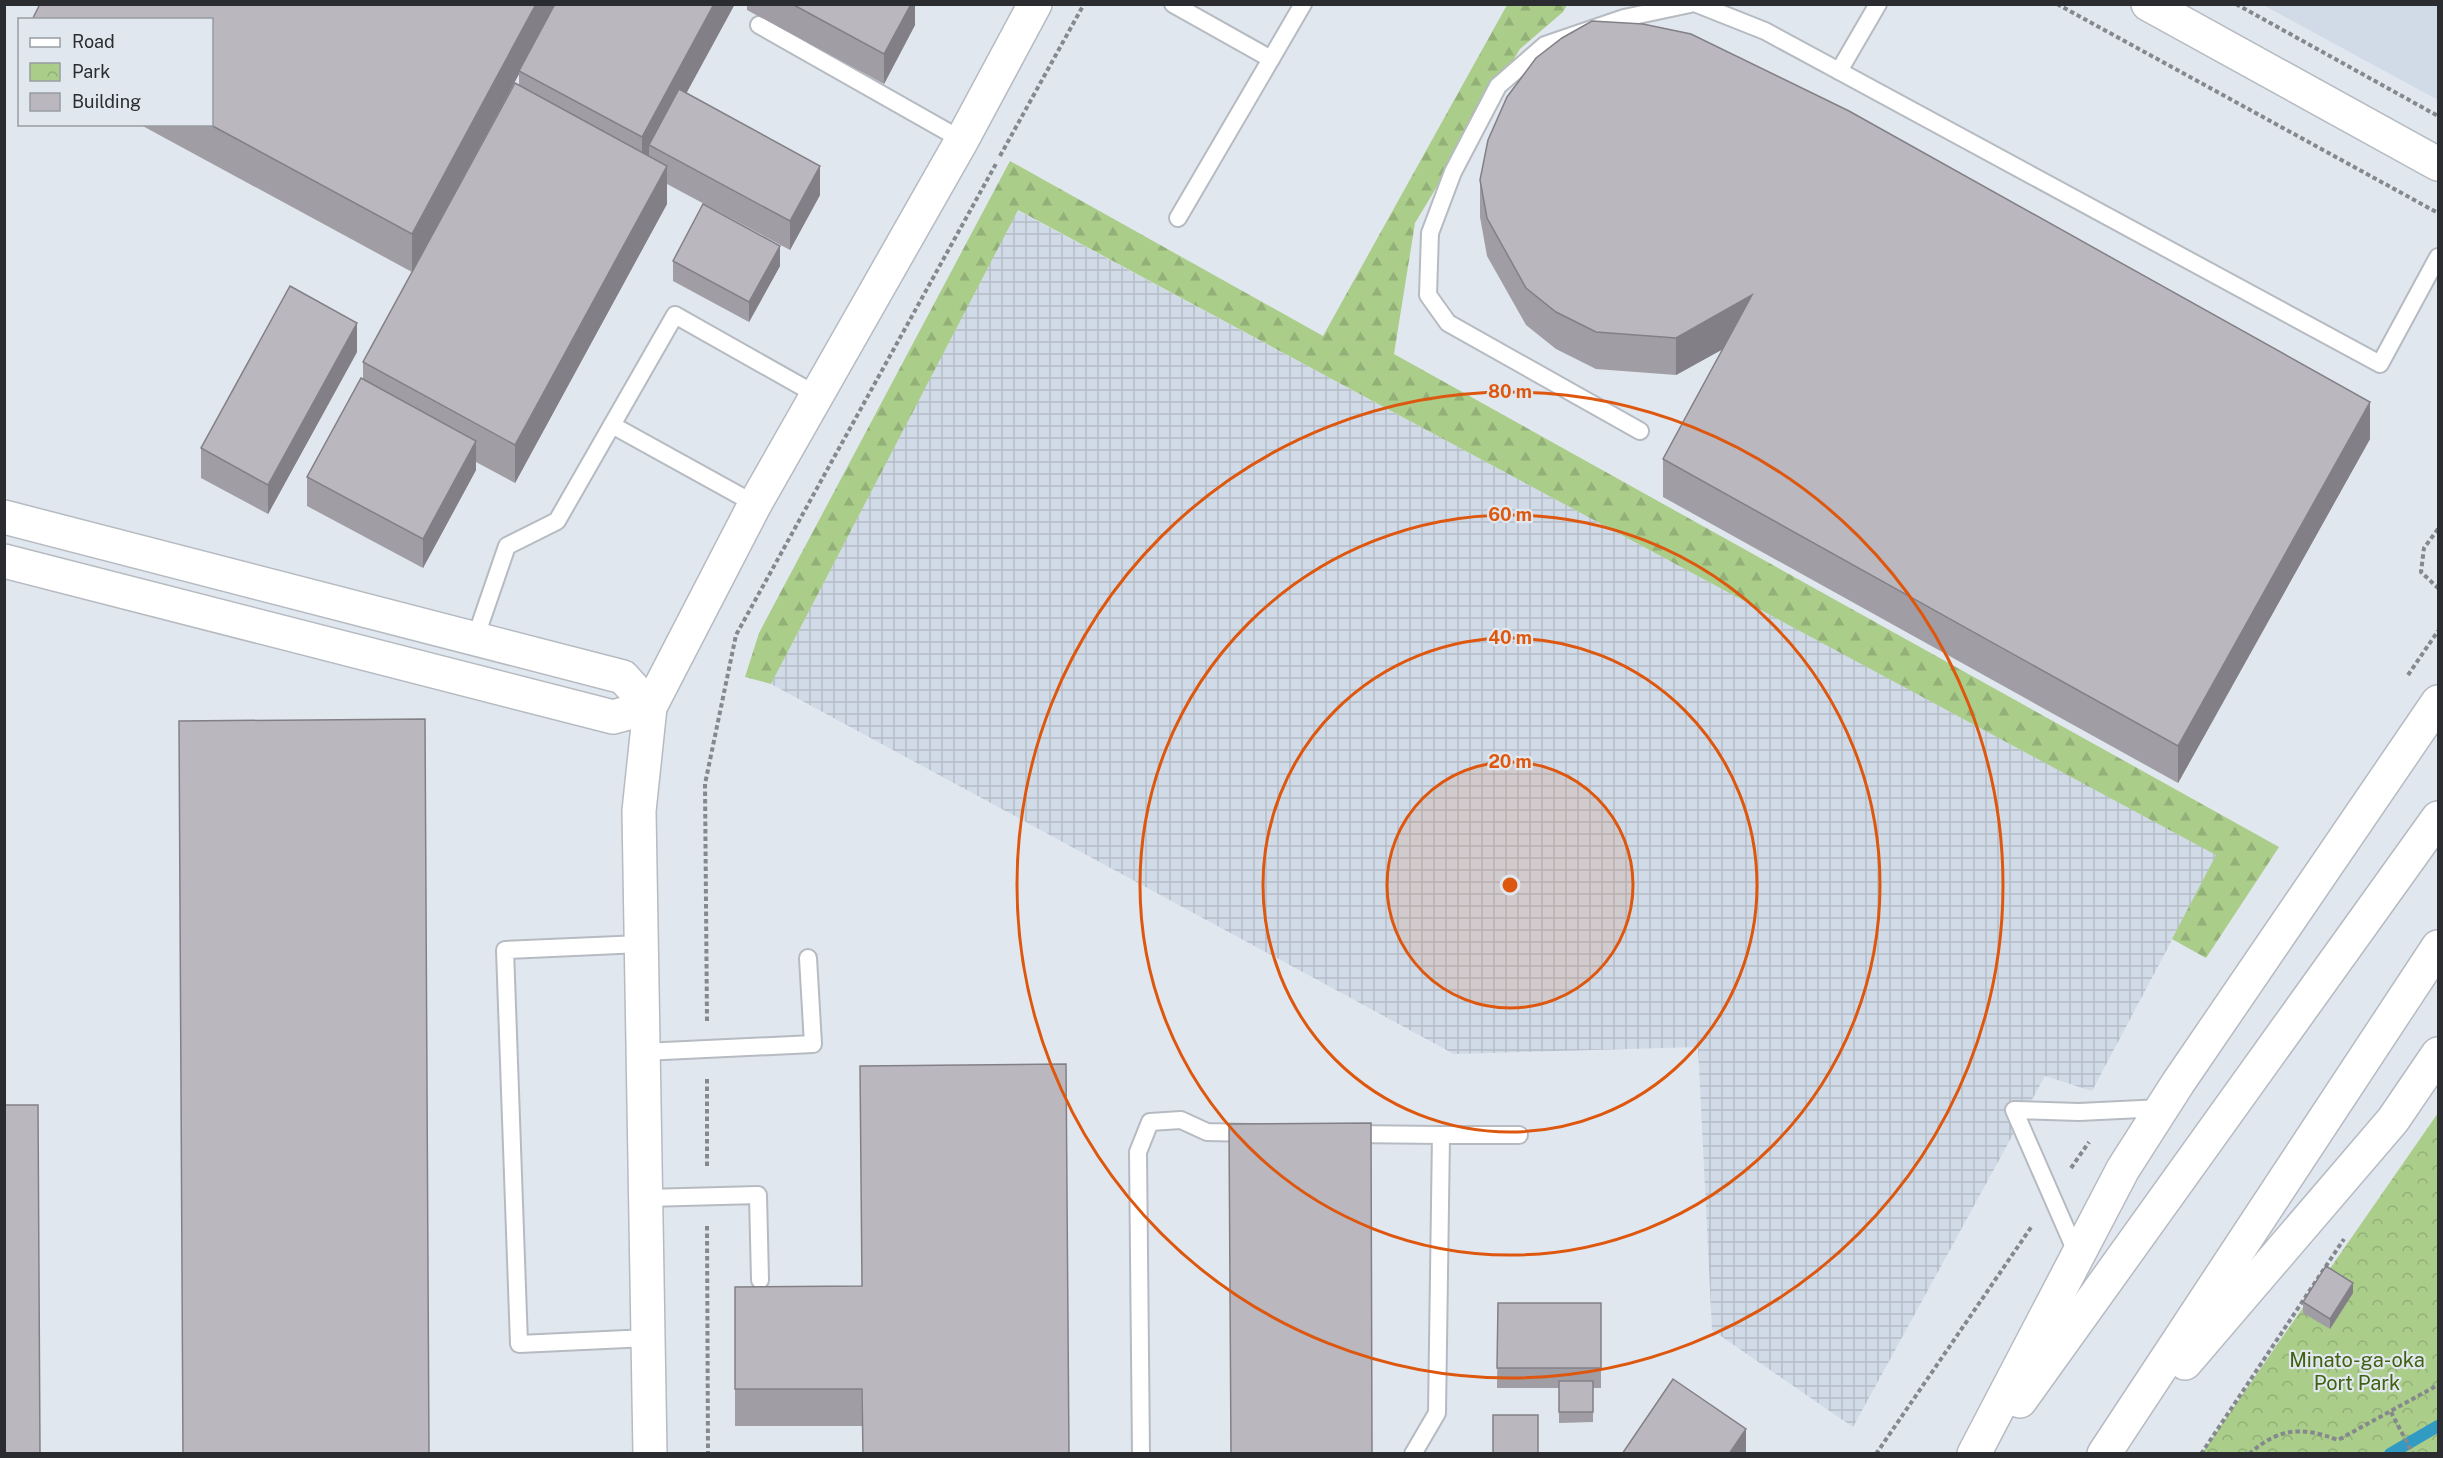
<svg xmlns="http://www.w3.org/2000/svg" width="2443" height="1458" viewBox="0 0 2443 1458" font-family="'Public Sans',sans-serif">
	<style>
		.built { fill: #d1dbe8 }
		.industrial { fill: url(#industrial-grid) }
		.forest { fill: url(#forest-firs) }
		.park { fill: url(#park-crowns) }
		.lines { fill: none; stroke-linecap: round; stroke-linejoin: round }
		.stream { stroke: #329bc4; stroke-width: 12 }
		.service-casing { stroke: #b6bbc2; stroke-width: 20 }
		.tertiary-casing { stroke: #b6bbc2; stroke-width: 36 }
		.path { stroke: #85898e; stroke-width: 4; stroke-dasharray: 4.5 3; stroke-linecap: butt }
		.service { stroke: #fff; stroke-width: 16 }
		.tertiary { stroke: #fff; stroke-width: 33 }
		.wall { fill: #a09da4 }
		.shaded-wall { fill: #828086 }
		.building { fill: #bab7bf; stroke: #828086; stroke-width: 1.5 }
		.ring { fill: none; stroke: #de570e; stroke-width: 3 }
		.labels { text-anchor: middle; stroke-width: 4.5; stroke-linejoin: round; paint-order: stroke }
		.park-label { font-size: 20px; fill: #3f6110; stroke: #e1e7ee }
		.centre { fill: #de570e; stroke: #e1e7ee; stroke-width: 3 }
		.ring-label { font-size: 18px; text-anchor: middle; font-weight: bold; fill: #de570e; stroke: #e1e7ee; stroke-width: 4.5; stroke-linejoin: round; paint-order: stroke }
	</style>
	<defs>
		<pattern id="industrial-grid" width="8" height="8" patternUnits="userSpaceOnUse" patternTransform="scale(1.5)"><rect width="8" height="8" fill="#d1dbe8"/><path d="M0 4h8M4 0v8" fill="none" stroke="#b4bcc7"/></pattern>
		<pattern id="forest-firs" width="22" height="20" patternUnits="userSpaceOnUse" patternTransform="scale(1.5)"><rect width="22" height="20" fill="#aacd8a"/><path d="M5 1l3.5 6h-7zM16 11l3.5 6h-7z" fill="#92b077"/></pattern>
		<pattern id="park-crowns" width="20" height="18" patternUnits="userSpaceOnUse" patternTransform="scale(1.5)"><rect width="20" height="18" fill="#aacd8a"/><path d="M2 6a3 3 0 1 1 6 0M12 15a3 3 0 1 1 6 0" fill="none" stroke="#92b077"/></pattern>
	</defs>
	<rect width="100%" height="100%" fill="#e1e7ee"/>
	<polygon class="built" points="2263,5 2438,5 2438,100"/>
	<polygon class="industrial" points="1017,210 2217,855 2092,1091 2045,1076 1853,1427 1712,1330 1698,1047 1454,1054 771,684"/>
	<polygon class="forest" points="1507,5 1567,5 1563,12 1520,49 1415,223 1394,354 2279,847 2206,958 2172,939 2216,855 1018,210 771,684 745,677 759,633 1010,161 1323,336"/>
	<polygon class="park" points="2438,1113 2438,1453 2202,1453"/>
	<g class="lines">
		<polyline class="stream" points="2390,1454 2438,1426"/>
		<g class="service-casing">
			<g id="service">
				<polyline points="1173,4 1271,59 1303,4"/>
				<polyline points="1697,4 1765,31 1839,71"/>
				<polyline points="1878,4 1839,71 2380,364 2438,257"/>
				<polyline points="759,25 962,140"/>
				<polyline points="1178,218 1271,59"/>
				<polyline points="612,425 755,504"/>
				<polyline points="1640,431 1448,323 1428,295 1430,233 1453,172 1498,86 1545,45 1624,18 1690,4"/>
				<polyline points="475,639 507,546 557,521 675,315 815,394"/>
				<polyline points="641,944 505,950 519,1344 648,1338"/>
				<polyline points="643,1052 813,1044 808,958"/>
				<polyline points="1349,1134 1441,1135 1437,1413 1413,1454"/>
				<polyline points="1441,1135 1519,1135"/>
				<polyline points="646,1198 758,1195 760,1280"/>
				<polyline points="2077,1254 2014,1110 2079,1112 2162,1108"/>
				<polyline points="1141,1454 1138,1152 1150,1122 1181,1120 1207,1132 1251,1133"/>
			</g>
		</g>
		<g class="tertiary-casing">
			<g id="tertiary">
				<polyline points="2148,4 2438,164"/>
				<polyline points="4,517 623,677 650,707"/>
				<polyline points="4,561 613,717 650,707"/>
				<polyline points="2185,1363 2393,1120 2438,1054"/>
				<polyline points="2020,1401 2438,818"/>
				<polyline points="650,1454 639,811 650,707 755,504 962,140 1035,4"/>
				<polyline points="1974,1454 2123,1169 2178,1083 2438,702"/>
				<polyline points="2104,1454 2438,947"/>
			</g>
		</g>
		<g class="path">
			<polyline points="2057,4 2438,213"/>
			<polyline points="2236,4 2438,116"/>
			<polyline points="1000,156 1084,4"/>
			<polyline points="2438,529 2424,548 2421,572 2438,588"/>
			<polyline points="2408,675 2438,631"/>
			<polyline points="707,1021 705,784 736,635 997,162"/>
			<polyline points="707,1079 707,1168"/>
			<polyline points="2071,1168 2089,1142"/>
			<polyline points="707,1226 708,1454"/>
			<polyline points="2391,1412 2413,1454"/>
			<polyline points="1876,1454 2032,1226"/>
			<polyline points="2201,1454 2344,1239"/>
			<path d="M2249 1454C2279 1428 2301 1426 2338 1440L2438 1385"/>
		</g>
		<use href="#service" class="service"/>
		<use href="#tertiary" class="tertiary"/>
	</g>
	<g class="wall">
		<polygon points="40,4 686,93 820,195 790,250 667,184 667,204 515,483 476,462 476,470 423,568 307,506 307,477 363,380 363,362 519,85 519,74 412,272 139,124 212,124"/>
		<polygon points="747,4 915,4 915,25 884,84 747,10"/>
		<polygon points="1480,180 2370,439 2178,783 1663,497 1663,459 1723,349 1676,375 1596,369 1556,349 1526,325 1487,256 1480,217"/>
		<polygon points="673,261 780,266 749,322 673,281"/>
		<polygon points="357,352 268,514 201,478 201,448"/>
		<polygon points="861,1286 862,1426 735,1426 735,1287"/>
		<polygon points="2353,1293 2330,1329 2303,1313 2303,1302"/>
		<polygon points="1498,1303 1601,1303 1601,1388 1593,1388 1593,1422 1559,1423 1559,1388 1497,1388"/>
	</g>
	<g class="shaded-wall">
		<polygon points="536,4 556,4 519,71 519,74 412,272 412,234"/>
		<polygon points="714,4 735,4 656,149 649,145 649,162 642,175 642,137"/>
		<polygon points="911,4 915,4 915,25 884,84 884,54"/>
		<polygon points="667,166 667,204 515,483 515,445"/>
		<polygon points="820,166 820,195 790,250 790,221"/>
		<polygon points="780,246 780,266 749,322 749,302"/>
		<polygon points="1752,295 1752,333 1676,375 1676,338"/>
		<polygon points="357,323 357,352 268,514 268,485"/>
		<polygon points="2370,402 2370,439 2178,783 2178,746"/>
		<polygon points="476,441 476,470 423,568 423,539"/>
		<polygon points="2353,1283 2353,1293 2330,1329 2330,1319"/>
		<polygon points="1746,1429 1746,1454 1729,1454"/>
	</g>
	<g class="building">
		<polygon points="40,4 536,4 412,234 209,124 212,124 212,20 32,20"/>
		<polygon points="555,4 714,4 642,137 519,71"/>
		<polygon points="792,4 911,4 884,54"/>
		<polygon points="1592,21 1643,24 1691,34 1849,111 2370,402 2178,746 1663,459 1752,295 1676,338 1596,332 1556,312 1526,288 1487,218 1480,180 1488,140 1507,97 1536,58 1562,38"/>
		<polygon points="515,83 667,166 515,445 363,362"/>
		<polygon points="679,89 820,166 790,221 649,145"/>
		<polygon points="703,204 780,246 749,302 673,261"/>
		<polygon points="290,286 357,323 268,485 201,448"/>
		<polygon points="361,378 476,441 423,539 307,477"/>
		<polygon points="425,719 429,1454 183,1454 179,721"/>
		<polygon points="1066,1064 1069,1454 863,1454 862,1389 735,1389 735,1287 862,1286 860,1066"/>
		<polygon points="4,1105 38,1105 40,1454 4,1454"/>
		<polygon points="1371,1123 1372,1454 1231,1454 1229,1124"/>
		<polygon points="2326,1266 2353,1283 2330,1319 2303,1302"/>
		<polygon points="1498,1303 1601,1303 1601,1368 1497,1368"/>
		<polygon points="1673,1379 1746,1429 1729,1454 1622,1454"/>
		<rect x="1559" y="1381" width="34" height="31"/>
		<rect x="1493" y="1415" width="45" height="39"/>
	</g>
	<circle cx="1510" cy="885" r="123" fill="#de570e" fill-opacity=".12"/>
	<g class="ring">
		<circle cx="1510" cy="885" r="123"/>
		<circle cx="1510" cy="885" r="247"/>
		<circle cx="1510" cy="885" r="370"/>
		<circle cx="1510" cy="885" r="493"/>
	</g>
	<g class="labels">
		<g class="park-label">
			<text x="2357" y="1367">Minato-ga-oka<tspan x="2357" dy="23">Port Park</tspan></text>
		</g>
	</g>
	<circle cx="1510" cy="885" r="9" class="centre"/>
	<g class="ring-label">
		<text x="1510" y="398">80 m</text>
		<text x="1510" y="521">60 m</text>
		<text x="1510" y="644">40 m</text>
		<text x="1510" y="768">20 m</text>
	</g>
	<rect width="2443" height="1458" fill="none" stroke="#2a2c2f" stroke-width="12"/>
	<rect x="18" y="18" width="195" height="108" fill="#e1e7ee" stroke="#989ca2" stroke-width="1.5"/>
	<rect x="30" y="38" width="30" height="9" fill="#ffffff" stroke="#989ca2" stroke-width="1.5"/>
	<text x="72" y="48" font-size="18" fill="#2a2c2f">Road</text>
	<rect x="30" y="63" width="30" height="18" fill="url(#park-crowns)" stroke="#989ca2" stroke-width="1.5"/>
	<text x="72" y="78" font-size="18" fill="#2a2c2f">Park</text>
	<rect x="30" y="93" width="30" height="18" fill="#bab7bf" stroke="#989ca2" stroke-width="1.5"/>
	<text x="72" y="108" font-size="18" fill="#2a2c2f">Building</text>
</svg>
